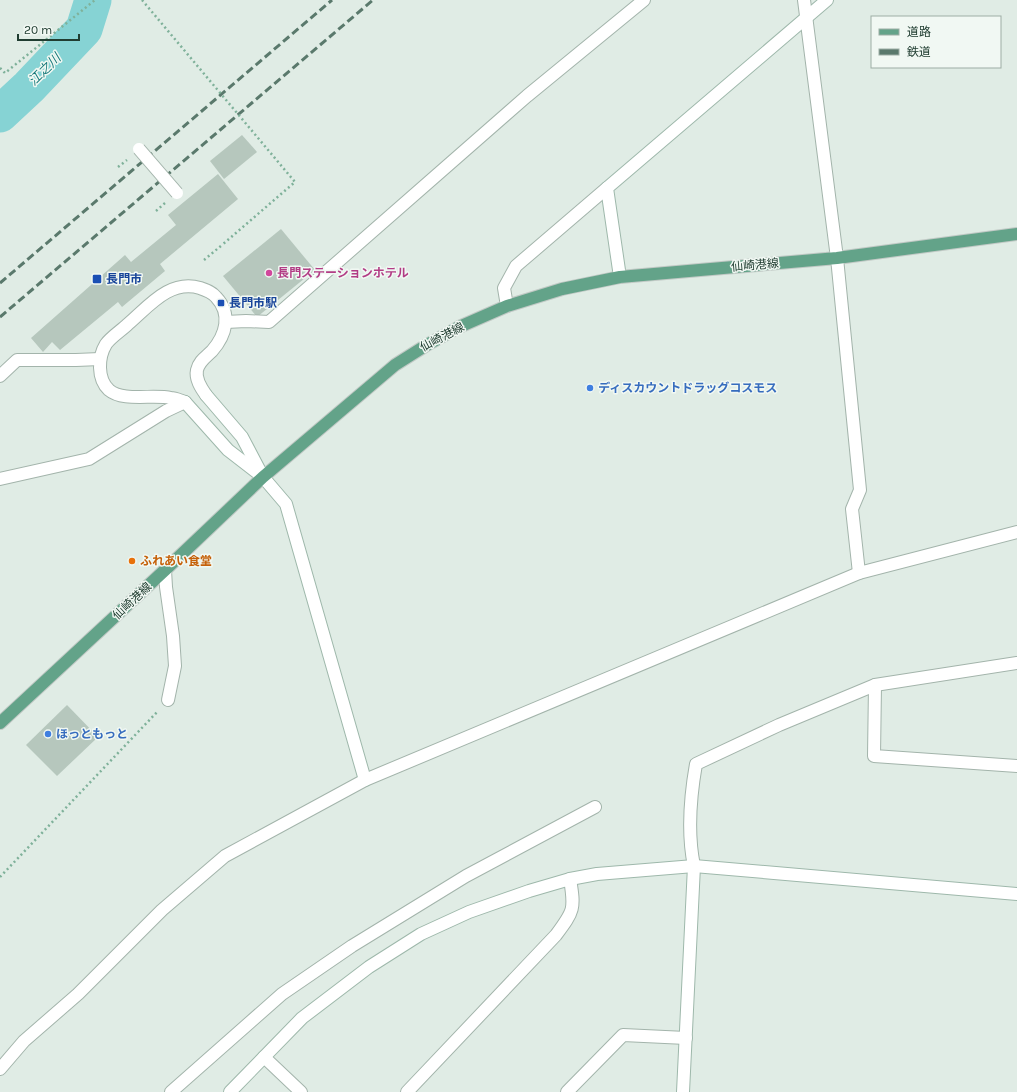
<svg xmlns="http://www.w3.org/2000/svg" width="1017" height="1092" viewBox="0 0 1017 1092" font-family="Karla,'Noto Sans JP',sans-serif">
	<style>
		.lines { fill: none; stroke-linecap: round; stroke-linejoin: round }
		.river { stroke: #86d3d4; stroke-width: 37 }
		.building { fill: #b6c7bd }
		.street-casing { stroke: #a3b4ab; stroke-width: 14 }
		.secondary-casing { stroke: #9eb8ab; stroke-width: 14 }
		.primary-casing { stroke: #c1c9c5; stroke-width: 14 }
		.path { stroke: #7fb19a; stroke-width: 2.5; stroke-dasharray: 2 3; stroke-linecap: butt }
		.street { stroke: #fff; stroke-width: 12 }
		.secondary { stroke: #fff; stroke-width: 12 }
		.primary { stroke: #63a389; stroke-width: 12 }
		.rail { stroke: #5a796c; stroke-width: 3; stroke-dasharray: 8 4; stroke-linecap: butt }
		.street-bridge-casing { stroke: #a3b4ab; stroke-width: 14; stroke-linecap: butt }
		.path-bridge { stroke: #7fb19a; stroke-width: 2.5; stroke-dasharray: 2 3; stroke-linecap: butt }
		.street-bridge { stroke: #fff; stroke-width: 12 }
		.hotel-dot { fill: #d1479c; stroke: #f1f8f3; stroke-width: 1.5 }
		.transit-dot { fill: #1a4fb4; stroke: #f1f8f3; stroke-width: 1.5 }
		.shop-dot { fill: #3f7fe0; stroke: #f1f8f3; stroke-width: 1.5 }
		.food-dot { fill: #e8710a; stroke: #f1f8f3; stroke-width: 1.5 }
		.labels { text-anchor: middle; stroke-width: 3; stroke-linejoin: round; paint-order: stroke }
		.street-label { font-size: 12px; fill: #203d31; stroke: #f1f8f3 }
		.hotel-label { font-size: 12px; font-weight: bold; fill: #b23c85; stroke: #f1f8f3; text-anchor: start }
		.transit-label { font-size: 12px; font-weight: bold; fill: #164399; stroke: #f1f8f3; text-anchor: start }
		.shop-label { font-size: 12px; font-weight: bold; fill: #366cbe; stroke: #f1f8f3; text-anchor: start }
		.food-label { font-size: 12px; font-weight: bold; fill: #c56008; stroke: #f1f8f3; text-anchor: start }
		.water-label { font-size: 13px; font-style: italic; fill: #187a7b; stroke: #f1f8f3 }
	</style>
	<rect width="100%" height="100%" fill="#e0ece5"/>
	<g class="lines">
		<polyline class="river" points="0,114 29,87 84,29 93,0"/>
	</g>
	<g class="building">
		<polygon points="242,135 257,152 224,179 210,161"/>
		<polygon points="218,174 238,199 160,264 165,271 122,307 118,302 60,350 52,342 43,352 31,338 125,255 131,262 176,225 168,215"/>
		<polygon points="281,229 315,270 257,317 223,276"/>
		<polygon points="67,705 98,737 57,776 26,745"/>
	</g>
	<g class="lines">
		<g class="street-casing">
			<g id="street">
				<polyline points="804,0 837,258 860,490 852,509 859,573"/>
				<polyline points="507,306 504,288 516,266 607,188"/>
				<polyline points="226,322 246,321 269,322 527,96 644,0"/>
				<polyline points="0,376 17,360 76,360 100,359"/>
				<path d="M185 402C181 401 176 398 171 398 153 394 123 402 109 390 97 379 98 357 106 344 111 337 122 330 128 324 149 306 170 279 200 288 206 290 212 292 216 297 232 314 226 335 212 351 206 357 199 361 197 370 195 379 201 388 206 395"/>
				<polyline points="0,479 89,459 166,411 185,402"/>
				<polyline points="165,570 166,587 173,636 175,666 168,700"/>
				<polyline points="875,685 874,756 1017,766"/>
				<path d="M694 866C687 832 690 798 696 764L779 725 875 685 1017 663"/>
				<polyline points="264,1057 301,1092"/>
				<polyline points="0,1069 24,1041 78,994 162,910 225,856 365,780 859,573 1017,532"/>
				<polyline points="171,1092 282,994 352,946 466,876 595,807"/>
				<path d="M407 1092 556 935C574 911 575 909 570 879"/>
				<polyline points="567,1092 623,1035 686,1038"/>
			</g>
		</g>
		<g class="secondary-casing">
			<g id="secondary">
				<polyline points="620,277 607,188 827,0"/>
				<polyline points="206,395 242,437 262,475"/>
				<polyline points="185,402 228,450 263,477 286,504 365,780"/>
				<polyline points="230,1092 302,1018 369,967 421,934 469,912 529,891 570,879 597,874 694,866 1017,894"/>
				<polyline points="683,1092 694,866"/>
			</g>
		</g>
		<g class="primary-casing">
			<polyline id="primary" points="0,723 165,570 263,477 395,365 425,346 459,327 507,306 562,289 620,277 837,258 1017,234"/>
		</g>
		<g class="path">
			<polyline points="0,68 5,73 95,0"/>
			<polyline points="118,167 127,160"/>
			<polyline points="156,211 165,203"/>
			<polyline points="204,260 222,245"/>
			<polyline points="0,877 158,711"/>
		</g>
		<use href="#street" class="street"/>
		<use href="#secondary" class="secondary"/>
		<use href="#primary" class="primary"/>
		<g class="rail">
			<polyline points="0,283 332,0"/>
			<polyline points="0,317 373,0"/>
		</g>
		<g class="street-bridge-casing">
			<polyline id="street-bridge" points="139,149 177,193"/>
		</g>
		<polyline class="path-bridge" points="142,0 295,182 222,245"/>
		<use href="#street-bridge" class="street-bridge"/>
	</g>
	<circle class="hotel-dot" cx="269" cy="273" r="4"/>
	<g class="transit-dot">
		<rect x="92" y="274" width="10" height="10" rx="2"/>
		<rect x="217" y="299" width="8" height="8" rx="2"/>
	</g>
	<g class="shop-dot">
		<circle cx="590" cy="388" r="4"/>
		<circle cx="48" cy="734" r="4"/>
	</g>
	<circle class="food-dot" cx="132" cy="561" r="4"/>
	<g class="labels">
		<g class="street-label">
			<text transform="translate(755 265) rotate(-5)" y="4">仙崎港線</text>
			<text transform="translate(442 337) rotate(-28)" y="4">仙崎港線</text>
			<text transform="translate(132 601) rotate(-43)" y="4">仙崎港線</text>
		</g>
		<g class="hotel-label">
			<text x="277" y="277">長門ステーションホテル</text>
		</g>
		<g class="transit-label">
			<text x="106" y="283">長門市</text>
			<text x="229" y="307">長門市駅</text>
		</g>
		<g class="shop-label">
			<text x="598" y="392">ディスカウントドラッグコスモス</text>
			<text x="56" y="738">ほっともっと</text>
		</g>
		<g class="food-label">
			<text x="140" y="565">ふれあい食堂</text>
		</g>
		<g class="water-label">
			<text transform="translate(44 69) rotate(-45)" y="5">江之川</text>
		</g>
	</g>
	<rect x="871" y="16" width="130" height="52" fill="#f1f8f3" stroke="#9dada5"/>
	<rect x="879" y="29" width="20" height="6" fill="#63a389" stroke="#9dada5"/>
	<text x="907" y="36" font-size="12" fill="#203d31">道路</text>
	<rect x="879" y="49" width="20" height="6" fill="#5a796c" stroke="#9dada5"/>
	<text x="907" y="56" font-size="12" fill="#203d31">鉄道</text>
	<path d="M18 34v6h61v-6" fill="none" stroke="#203d31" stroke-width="2"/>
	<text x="24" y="34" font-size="12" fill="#203d31" stroke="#f1f8f3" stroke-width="3" paint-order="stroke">20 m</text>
</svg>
